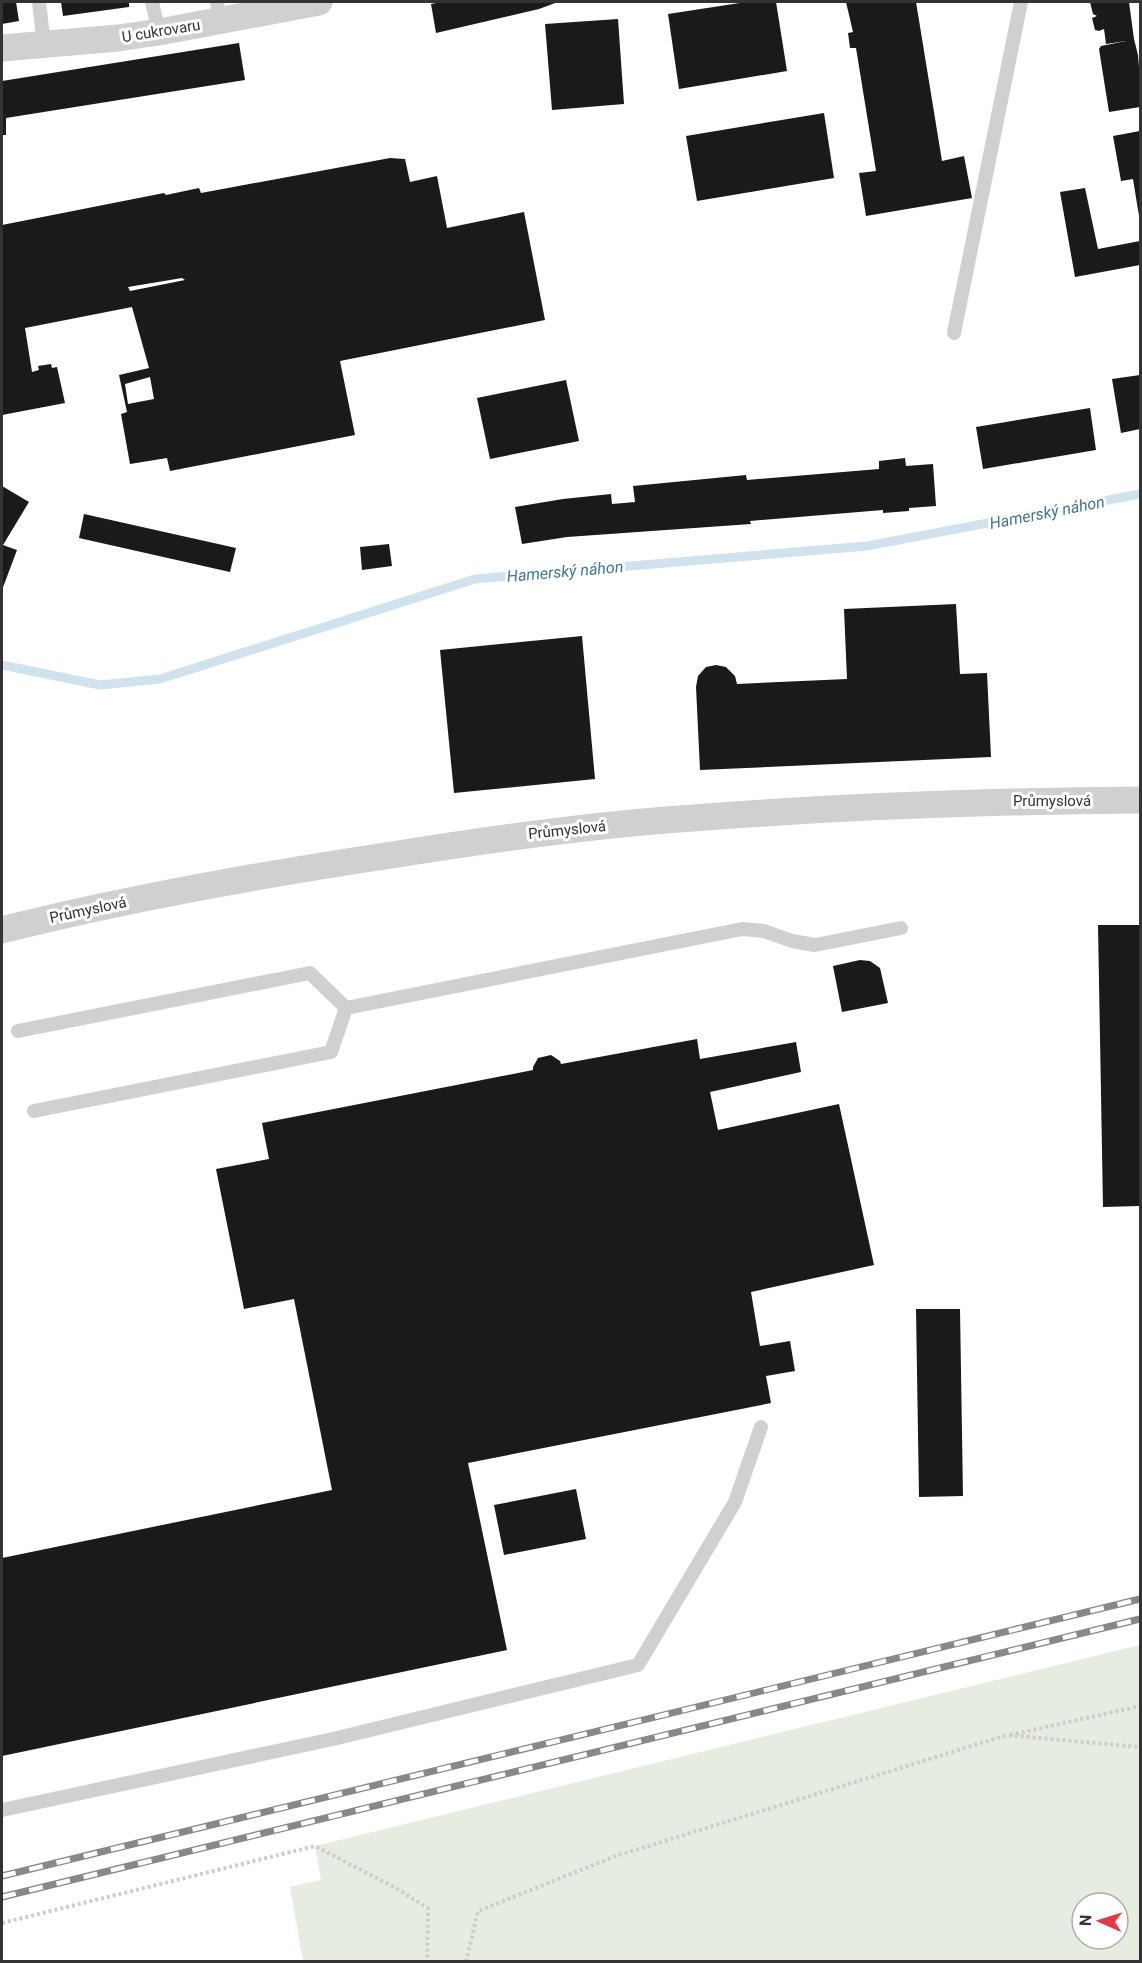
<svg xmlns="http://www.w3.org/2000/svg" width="1142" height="1963" viewBox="0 0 1142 1963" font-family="Roboto,sans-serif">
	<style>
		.green { fill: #e6ecdf; fill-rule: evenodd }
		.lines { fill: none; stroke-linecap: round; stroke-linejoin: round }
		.stream { stroke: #cfe2ee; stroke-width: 9 }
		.building { fill: #1a1a1a; fill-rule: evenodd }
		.path { stroke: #cdcdcd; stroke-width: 4; stroke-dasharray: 3 3; stroke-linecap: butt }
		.service { stroke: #d0d0d0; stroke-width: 14 }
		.minor { stroke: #d0d0d0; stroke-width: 27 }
		.rail-casing { stroke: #888; stroke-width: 7 }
		.rail { stroke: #fff; stroke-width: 4.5; stroke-dasharray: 14; stroke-linecap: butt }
		.labels { text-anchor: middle; stroke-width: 6; stroke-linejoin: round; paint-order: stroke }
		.street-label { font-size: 15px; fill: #333; stroke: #fff }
		.water-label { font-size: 16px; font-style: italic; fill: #3f7597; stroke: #fff }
	</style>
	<rect width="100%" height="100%" fill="#fff"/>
	<path class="green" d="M1140 1645V1961H303L290 1887 321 1880 315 1846ZM1082 1903H1118V1939H1082Z"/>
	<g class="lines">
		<polyline class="stream" points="2,665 100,685 160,679 475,579 867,546 1140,494"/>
	</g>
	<g class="building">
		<polygon points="2,2 16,2 19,21 2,24"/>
		<polygon points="61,2 129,2 129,7 63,16"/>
		<polygon points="441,2 558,2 539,9 436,33 431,4"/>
		<polygon points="746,2 776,2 787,71 679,89 668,14"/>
		<polygon points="846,2 916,2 942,161 964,156 972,198 866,216 859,173 876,171 856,48 850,48 848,33 853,32"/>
		<polygon points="1090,2 1129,2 1134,39 1138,55 1140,78 1140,107 1109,112 1099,49 1101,46 1126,41 1106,44 1104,29 1099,31 1095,30 1092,18 1097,16 1093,14"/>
		<polygon points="618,19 624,104 552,110 545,24"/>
		<polygon points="239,43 245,80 6,118 6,135 2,135 2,81"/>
		<polygon points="824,113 834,178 697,201 686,136"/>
		<polygon points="1140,131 1140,216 1139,216 1133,179 1121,181 1113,136"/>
		<path d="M390 158 405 159 410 182 437 176 447 228 524 212 545 320 340 361 355 435 170 471 167 458 130 464 121 414 127 412 119 375 149 368 132 307 25 328 32 372 39 370 38 366 51 364 52 368 57 367 65 403 2 415V225L164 193 166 195 199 188 201 193ZM182 278 185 280 130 291 128 287ZM150 377 154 399 128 404 125 384Z"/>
		<polygon points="1085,188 1098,249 1140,241 1140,265 1075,277 1060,192"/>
		<polygon points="1140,375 1140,429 1121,433 1112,379"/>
		<polygon points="566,380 579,441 490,459 477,398"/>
		<polygon points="1090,408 1096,450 983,469 976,427"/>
		<polygon points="905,458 906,466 933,464 936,506 909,508 909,511 883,513 883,510 750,521 751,524 567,537 522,544 515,507 563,499 611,494 612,504 635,502 633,486 746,475 747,480 879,469 879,461"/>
		<polygon points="2,486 29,502 3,545 17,550 2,590"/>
		<polygon points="84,514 236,548 230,572 79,538"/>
		<polygon points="389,544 392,566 362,570 360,547"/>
		<polygon points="956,604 960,674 987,673 991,757 700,770 696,687 698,676 706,667 716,665 726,667 735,676 737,684 847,679 844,609"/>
		<polygon points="582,636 595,779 454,793 440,650"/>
		<polygon points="1098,925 1140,925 1140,1206 1103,1207"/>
		<polygon points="860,960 870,961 880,968 888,1003 842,1012 833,966"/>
		<polygon points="697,1039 700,1059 796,1042 801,1072 710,1092 718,1130 839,1104 874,1265 751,1292 760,1346 790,1341 795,1371 766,1376 771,1403 468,1463 507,1650 2,1756 2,1558 332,1490 294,1299 244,1309 216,1169 269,1159 262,1123 533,1070 533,1067 538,1058 551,1055 560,1061 561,1064"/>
		<polygon points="916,1309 960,1309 963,1496 919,1497"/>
		<polygon points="576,1489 586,1539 504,1555 494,1505"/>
	</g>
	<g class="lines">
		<g class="path">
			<polyline points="1010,1735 1140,1706"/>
			<polyline points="2,1923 315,1846 394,1887 428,1908 427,1962"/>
			<polyline points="466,1962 478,1911 616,1856 1007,1735 1140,1747"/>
		</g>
		<g class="service">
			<polyline points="39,2 44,45"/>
			<polyline points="152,2 159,32"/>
			<polyline points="217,2 220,22"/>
			<polyline points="954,333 1021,2"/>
			<polyline points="18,1031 310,973 346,1008"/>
			<polyline points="34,1111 331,1052 346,1008 742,929 764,931 792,941 815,945 901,928"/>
			<polyline points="2,1810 333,1739 638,1665 735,1502 761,1427"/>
		</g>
		<g class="minor">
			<polyline points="2,48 118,38 159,32 319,2"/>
			<path d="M2 930C132 897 265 874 398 854 492 839 585 826 679 819 833 807 986 801 1140 800"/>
		</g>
		<g class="rail-casing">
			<g id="rail">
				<polyline points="2,1876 1140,1599"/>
				<polyline points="2,1897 1140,1619"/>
			</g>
		</g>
		<use href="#rail" class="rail"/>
	</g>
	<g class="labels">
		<g class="street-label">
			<text transform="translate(161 31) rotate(-9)" y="5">U cukrovaru</text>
			<text x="1052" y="806">Průmyslová</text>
			<text transform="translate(567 830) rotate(-6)" y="5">Průmyslová</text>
			<text transform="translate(88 910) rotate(-12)" y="5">Průmyslová</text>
		</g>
		<g class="water-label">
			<text transform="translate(1047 512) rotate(-11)" y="6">Hamerský náhon</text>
			<text transform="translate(565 571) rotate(-5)" y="6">Hamerský náhon</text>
		</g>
	</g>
	<rect width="1142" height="1963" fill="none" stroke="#333333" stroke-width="6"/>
	<g transform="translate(1100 1921) rotate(273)"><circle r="28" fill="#ffffff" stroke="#adadad" stroke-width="1.5"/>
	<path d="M0-4.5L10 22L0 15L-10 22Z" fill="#e63946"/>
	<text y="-9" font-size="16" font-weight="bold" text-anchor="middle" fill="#333333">N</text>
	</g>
</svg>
